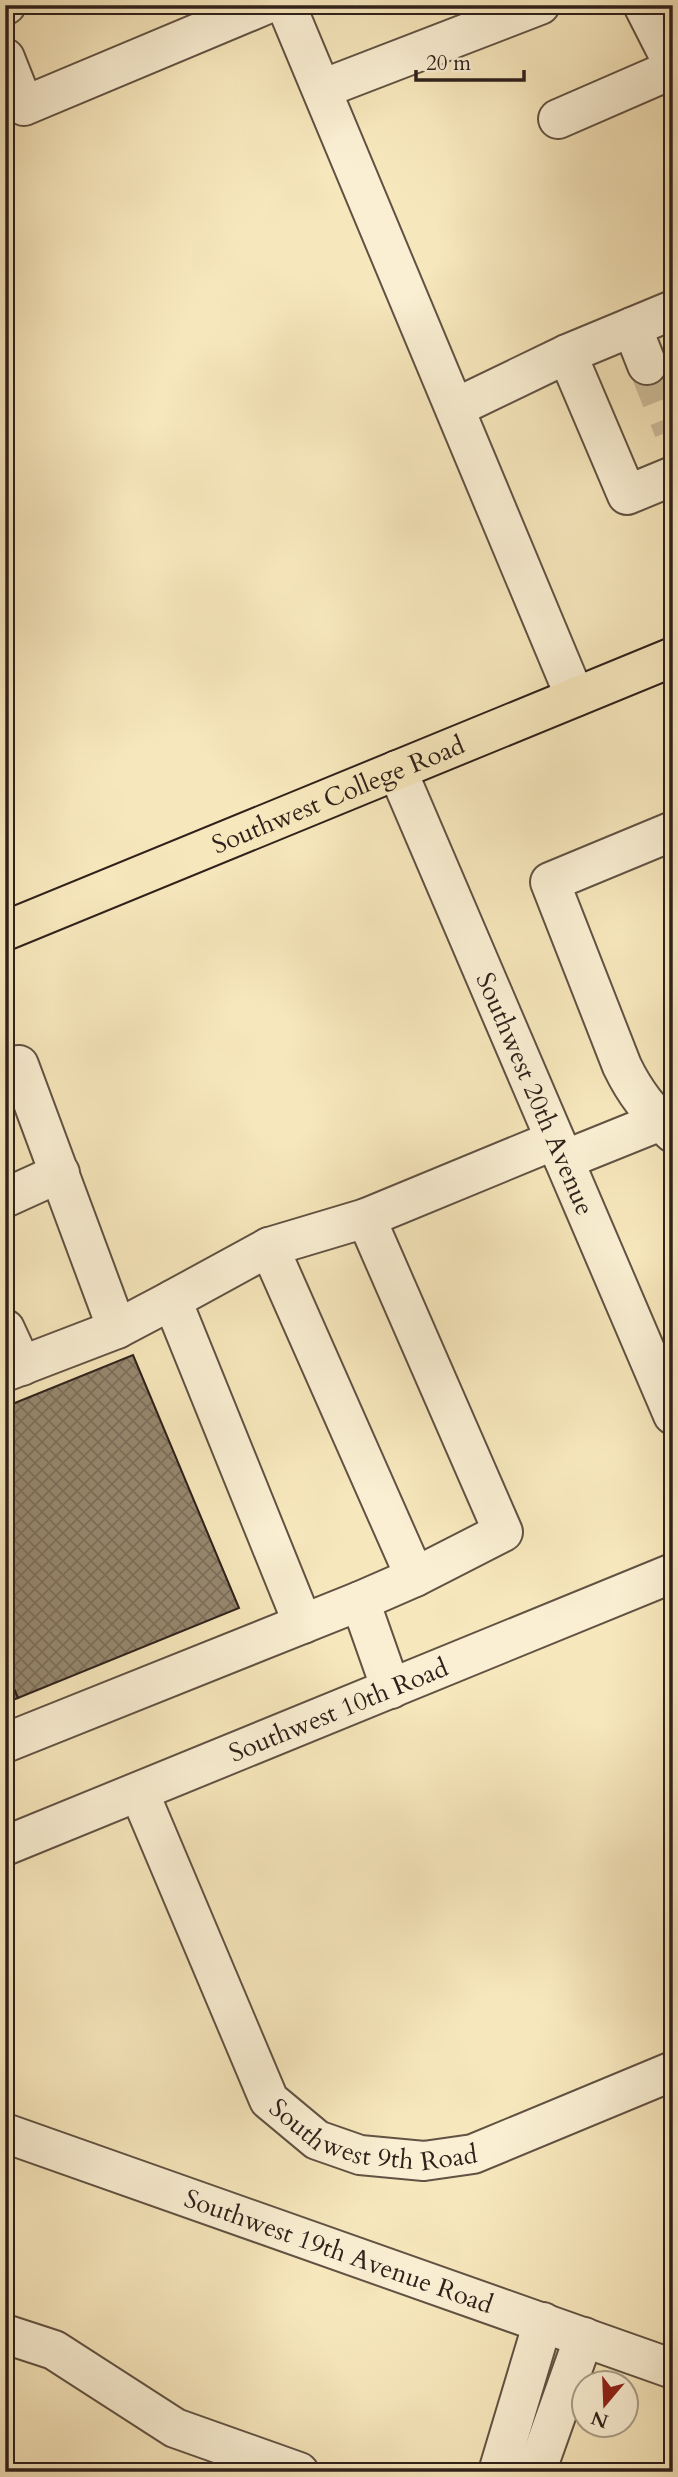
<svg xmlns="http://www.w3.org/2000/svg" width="678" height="2477" viewBox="0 0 678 2477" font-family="Cardo,serif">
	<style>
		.building { fill: url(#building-cross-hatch); stroke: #2f211b; stroke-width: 2 }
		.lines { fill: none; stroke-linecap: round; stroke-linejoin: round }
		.minor-tunnel { stroke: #cfbf9c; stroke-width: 38; stroke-dasharray: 38 19; stroke-linecap: butt }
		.minor-casing { stroke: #615243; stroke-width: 42 }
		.major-casing { stroke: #2f211b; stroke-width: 42 }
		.minor { stroke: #faefd3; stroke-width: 38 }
		.major { stroke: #f7e7bc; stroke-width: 38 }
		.labels { text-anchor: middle; stroke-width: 5; stroke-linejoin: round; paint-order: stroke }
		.street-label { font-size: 26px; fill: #2f211b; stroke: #faefd3 }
	</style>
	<defs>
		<pattern id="building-cross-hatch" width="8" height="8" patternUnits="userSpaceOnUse" patternTransform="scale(1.75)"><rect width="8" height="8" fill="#97886f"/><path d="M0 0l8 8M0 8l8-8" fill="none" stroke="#7c6f5a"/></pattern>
	</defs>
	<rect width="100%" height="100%" fill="#f7e7bc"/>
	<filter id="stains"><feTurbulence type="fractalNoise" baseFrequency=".00286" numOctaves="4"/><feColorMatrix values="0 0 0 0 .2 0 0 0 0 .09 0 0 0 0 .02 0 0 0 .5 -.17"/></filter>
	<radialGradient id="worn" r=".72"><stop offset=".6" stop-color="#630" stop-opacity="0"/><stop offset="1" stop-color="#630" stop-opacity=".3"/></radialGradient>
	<g class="building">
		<polygon points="133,1355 239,1608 18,1698 5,1669 5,1407"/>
		<polygon points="5,1669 18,1698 5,1703"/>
	</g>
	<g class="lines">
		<polyline class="minor-tunnel" points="647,365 673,430"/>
		<g class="minor-casing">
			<g id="minor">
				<polyline points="5,5 6,5"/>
				<polyline points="286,5 575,697"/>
				<polyline points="643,5 673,64"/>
				<polyline points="5,58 24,106 265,5"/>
				<polyline points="322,89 540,5"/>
				<polyline points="558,119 673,69"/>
				<polyline points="632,327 647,365"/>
				<polyline points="567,354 627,495 673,476"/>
				<polyline points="455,408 567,354 673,310"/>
				<path id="s1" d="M397 770 673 1415"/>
				<path d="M673 831 550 882 622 1066C635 1093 650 1112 673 1133"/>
				<polyline points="19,1065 117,1329"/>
				<polyline points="564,1160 673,1116"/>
				<polyline points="5,1198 60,1173"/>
				<polyline points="366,1218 555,1140"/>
				<polyline points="269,1247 366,1218 503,1532 415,1577"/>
				<polyline points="5,1329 22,1366"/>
				<polyline points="5,1372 117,1329 172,1300"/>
				<polyline points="303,1624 172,1300 269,1247 415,1577 360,1601"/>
				<polyline points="5,1743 360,1601 391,1689"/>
				<path id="s2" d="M139 1792 269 2100 317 2140 360 2155 424 2161 473 2154 673 2071"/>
				<path id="s3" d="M5 1846 673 1573"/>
				<path id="s4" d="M5 2133 673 2369"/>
				<polyline points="5,2334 54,2350 175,2428 299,2472"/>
				<polyline points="498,2472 543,2322"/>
				<polyline points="536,2472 584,2337"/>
			</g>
		</g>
		<g class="major-casing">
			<g id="major">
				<path id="s5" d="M5 931 673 657"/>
			</g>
		</g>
		<use href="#minor" class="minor"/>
		<use href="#major" class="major"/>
	</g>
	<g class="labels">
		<g class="street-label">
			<text dy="9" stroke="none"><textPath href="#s5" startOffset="360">Southwest College Road</textPath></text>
			<text dy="9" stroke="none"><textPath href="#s1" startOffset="352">Southwest 20th Avenue</textPath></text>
			<text dy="9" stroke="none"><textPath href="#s3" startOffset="360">Southwest 10th Road</textPath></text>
			<text dy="9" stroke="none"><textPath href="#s2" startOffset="450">Southwest 9th Road</textPath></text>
			<text dy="9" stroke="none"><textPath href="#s4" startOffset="354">Southwest 19th Avenue Road</textPath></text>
		</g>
	</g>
	<rect width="678" height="2477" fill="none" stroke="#f7e7bc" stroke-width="28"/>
	<rect x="7" y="7" width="664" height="2463" fill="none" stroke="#2f211b" stroke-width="3.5"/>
	<rect x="14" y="14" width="650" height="2449" fill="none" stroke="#2f211b" stroke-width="2"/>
	<g transform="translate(605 2404) rotate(199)"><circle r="33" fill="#faefd3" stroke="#a99d89" stroke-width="2"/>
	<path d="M0-5L12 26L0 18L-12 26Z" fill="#8f2418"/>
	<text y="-10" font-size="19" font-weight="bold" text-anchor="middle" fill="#2f211b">N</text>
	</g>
	<path d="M416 70v10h108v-10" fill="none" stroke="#2f211b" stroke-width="3.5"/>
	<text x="426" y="70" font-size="21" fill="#2f211b" stroke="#faefd3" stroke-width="5" paint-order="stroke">20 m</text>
	<rect width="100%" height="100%" filter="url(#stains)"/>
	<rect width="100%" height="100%" fill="url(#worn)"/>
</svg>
